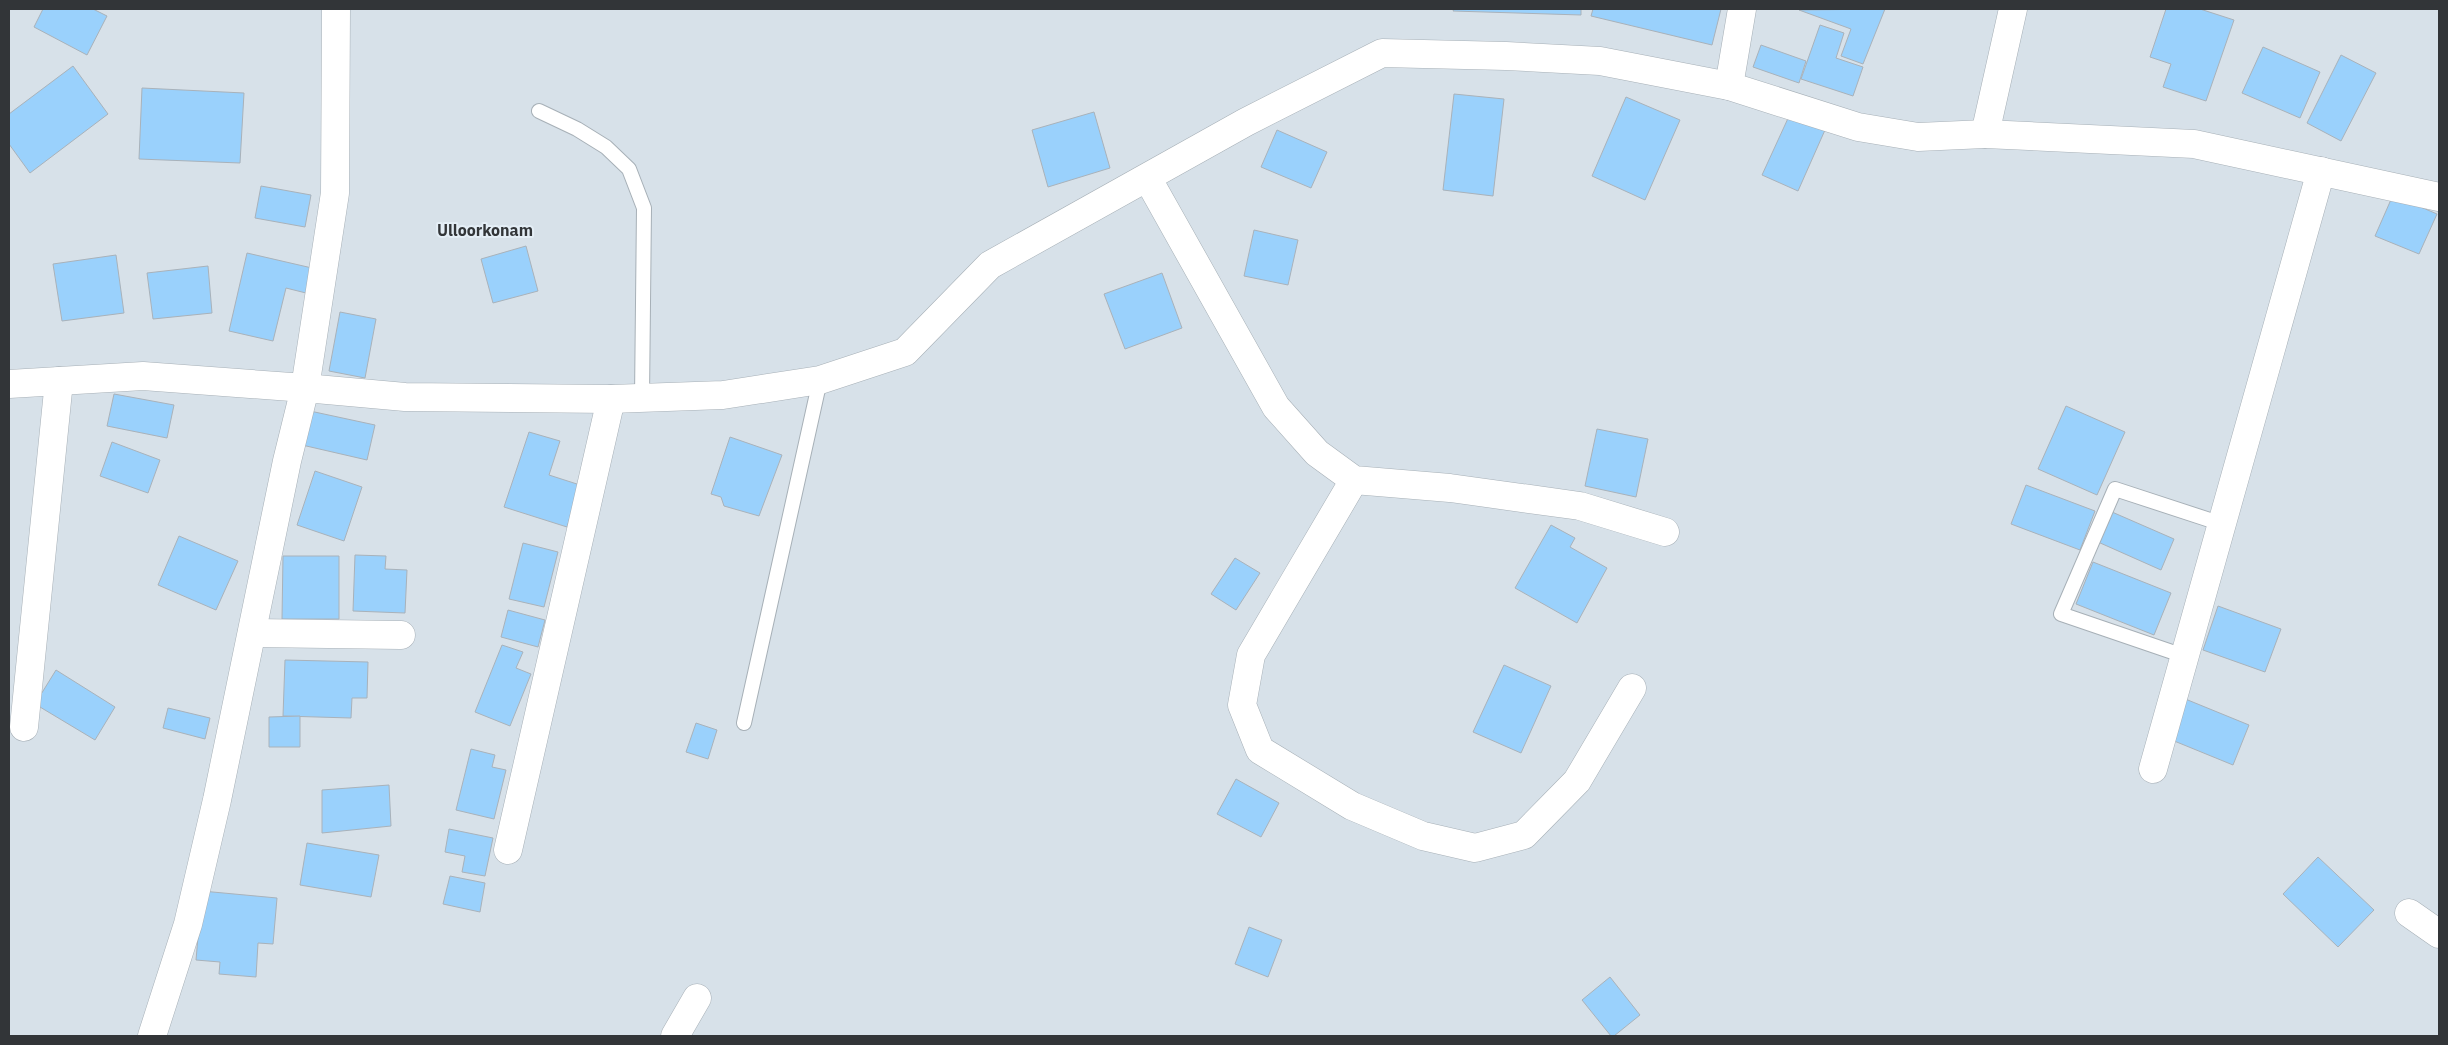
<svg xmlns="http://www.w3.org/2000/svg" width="2448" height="1045" viewBox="0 0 2448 1045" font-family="'IBM Plex Sans',sans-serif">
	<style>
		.building { fill: #9ad1fc; stroke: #a9b2ba }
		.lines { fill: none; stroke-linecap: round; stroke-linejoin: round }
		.lane-casing { stroke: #a7b0b7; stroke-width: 16 }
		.street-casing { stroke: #a7b0b7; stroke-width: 29 }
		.lane { stroke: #fff; stroke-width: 14 }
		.street { stroke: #fff; stroke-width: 28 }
		.labels { text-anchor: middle; stroke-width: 4; stroke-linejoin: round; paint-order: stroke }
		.neighbourhood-label { font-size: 16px; font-weight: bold; fill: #323538; stroke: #e4eef6 }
	</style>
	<rect width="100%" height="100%" fill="#d7e1e9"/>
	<g class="building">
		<polygon points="43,9 93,9 107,16 87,55 34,27"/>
		<polygon points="1454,9 1581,9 1581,15 1453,11"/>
		<polygon points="1593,9 1721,9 1712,45 1591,16"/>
		<polygon points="1885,9 1863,64 1841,56 1851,29 1799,10"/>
		<polygon points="2166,9 2200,9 2234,20 2206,101 2163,87 2171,64 2150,57"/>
		<polygon points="1820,25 1844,33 1836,58 1863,67 1853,96 1801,79"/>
		<polygon points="1761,45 1806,61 1799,83 1753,67"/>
		<polygon points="2263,47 2320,72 2300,118 2242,93"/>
		<polygon points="2341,55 2376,73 2341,141 2307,123"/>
		<polygon points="73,66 108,114 30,173 9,144 9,114"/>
		<polygon points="142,88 244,93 240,163 139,159"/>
		<polygon points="1454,94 1504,99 1493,196 1443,190"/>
		<polygon points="1626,97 1680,120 1645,200 1592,176"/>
		<polygon points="1094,112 1110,168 1048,187 1032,130"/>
		<polygon points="1790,114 1825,130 1798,191 1762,175"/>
		<polygon points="1277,130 1327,152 1311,188 1261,167"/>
		<polygon points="261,186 311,195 305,227 255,218"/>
		<polygon points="2393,195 2437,214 2419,254 2375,236"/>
		<polygon points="1254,230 1298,240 1288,285 1244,276"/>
		<polygon points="526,246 538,291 493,303 481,259"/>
		<polygon points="247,253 312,268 306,293 286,288 273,341 229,331"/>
		<polygon points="116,255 124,313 62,321 53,264"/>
		<polygon points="208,266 212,313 153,319 147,273"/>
		<polygon points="1162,273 1182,328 1125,349 1104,294"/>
		<polygon points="340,312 376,319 365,378 329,371"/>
		<polygon points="114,394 174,405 167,438 107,426"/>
		<polygon points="2066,406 2125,432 2097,495 2038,469"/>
		<polygon points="310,411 375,425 367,460 302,445"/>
		<polygon points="1597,429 1648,439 1636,497 1585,486"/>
		<polygon points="529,432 560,441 549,475 580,485 567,527 504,507"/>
		<polygon points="730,437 782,455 759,516 724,506 721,497 711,494"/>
		<polygon points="112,442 160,460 148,493 100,476"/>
		<polygon points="315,471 362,487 344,541 297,525"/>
		<polygon points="2026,485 2095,511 2080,550 2011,524"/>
		<polygon points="2112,512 2174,539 2161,570 2098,542"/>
		<polygon points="1551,525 1575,538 1570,547 1607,568 1577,623 1515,588"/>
		<polygon points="179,536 238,561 216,610 158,585"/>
		<polygon points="523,543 558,552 544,607 509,599"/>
		<polygon points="355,555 386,556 385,569 407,570 405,613 353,611"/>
		<polygon points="283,556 339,556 339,619 282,619"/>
		<polygon points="1235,558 1260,573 1236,610 1211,594"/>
		<polygon points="2093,562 2171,593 2154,635 2076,604"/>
		<polygon points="2218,606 2281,629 2265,672 2203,650"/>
		<polygon points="508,610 545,620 538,647 501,637"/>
		<polygon points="502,645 523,652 516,668 531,674 510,726 475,712"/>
		<polygon points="285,660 368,662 367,698 352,698 351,718 283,716"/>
		<polygon points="1504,665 1551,686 1521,753 1473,732"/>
		<polygon points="56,670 115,707 95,740 35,704"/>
		<polygon points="2178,696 2249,725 2233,765 2162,736"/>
		<polygon points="168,708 210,718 205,739 163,728"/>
		<polygon points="300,716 300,747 269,747 269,717"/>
		<polygon points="696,723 717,730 708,759 686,752"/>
		<polygon points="471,749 495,755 492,767 506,770 494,819 456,810"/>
		<polygon points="1236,779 1279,803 1261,837 1217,814"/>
		<polygon points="389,785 391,826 322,833 322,790"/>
		<polygon points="449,829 493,838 485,876 462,872 465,856 445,852"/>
		<polygon points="307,843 379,855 371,897 300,885"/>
		<polygon points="2318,857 2374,910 2338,947 2283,894"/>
		<polygon points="450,876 485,883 480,912 443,904"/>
		<polygon points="202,891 277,898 273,944 258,943 256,977 219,974 220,962 196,960"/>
		<polygon points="1249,927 1282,940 1268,977 1235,964"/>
		<polygon points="1610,977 1640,1015 1614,1036 1611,1036 1582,1000"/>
	</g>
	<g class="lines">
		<g class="lane-casing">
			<g id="lane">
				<polyline points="539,111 577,129 606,147 629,169 644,208 642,398"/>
				<polyline points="2184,656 2061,614 2115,489 2222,524"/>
				<polyline points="744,723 820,380"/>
			</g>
		</g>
		<g class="street-casing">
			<g id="street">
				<polyline points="1729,86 1742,9"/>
				<polyline points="1985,134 2194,144 2439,197"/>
				<polyline points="1148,179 1276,407 1317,453 1354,480 1450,488 1580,506 1665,532"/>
				<polyline points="9,384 143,376 305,388 335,193 336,9"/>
				<polyline points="1354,480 1251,655 1242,705 1260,750 1352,806 1423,836 1475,848 1524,835 1577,781 1632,688"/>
				<polyline points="252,633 401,635"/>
				<polyline points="24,727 59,381"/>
				<polyline points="2153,769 2321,171"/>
				<polyline points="508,850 611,399"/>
				<polyline points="2409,913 2439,934"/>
				<polyline points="152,1036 188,924 217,800 287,461 305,388 405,397 611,399 723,395 820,380 905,352 990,265 1246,122 1382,53 1506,56 1600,61 1729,86 1858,127 1918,137 1985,134 2013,9"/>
				<polyline points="675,1036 697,998"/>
			</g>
		</g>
		<use href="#lane" class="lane"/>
		<use href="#street" class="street"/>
	</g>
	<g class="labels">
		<g class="neighbourhood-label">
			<text x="485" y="236">Ulloorkonam</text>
		</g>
	</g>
	<rect width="2448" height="1045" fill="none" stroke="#323538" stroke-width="20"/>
</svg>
